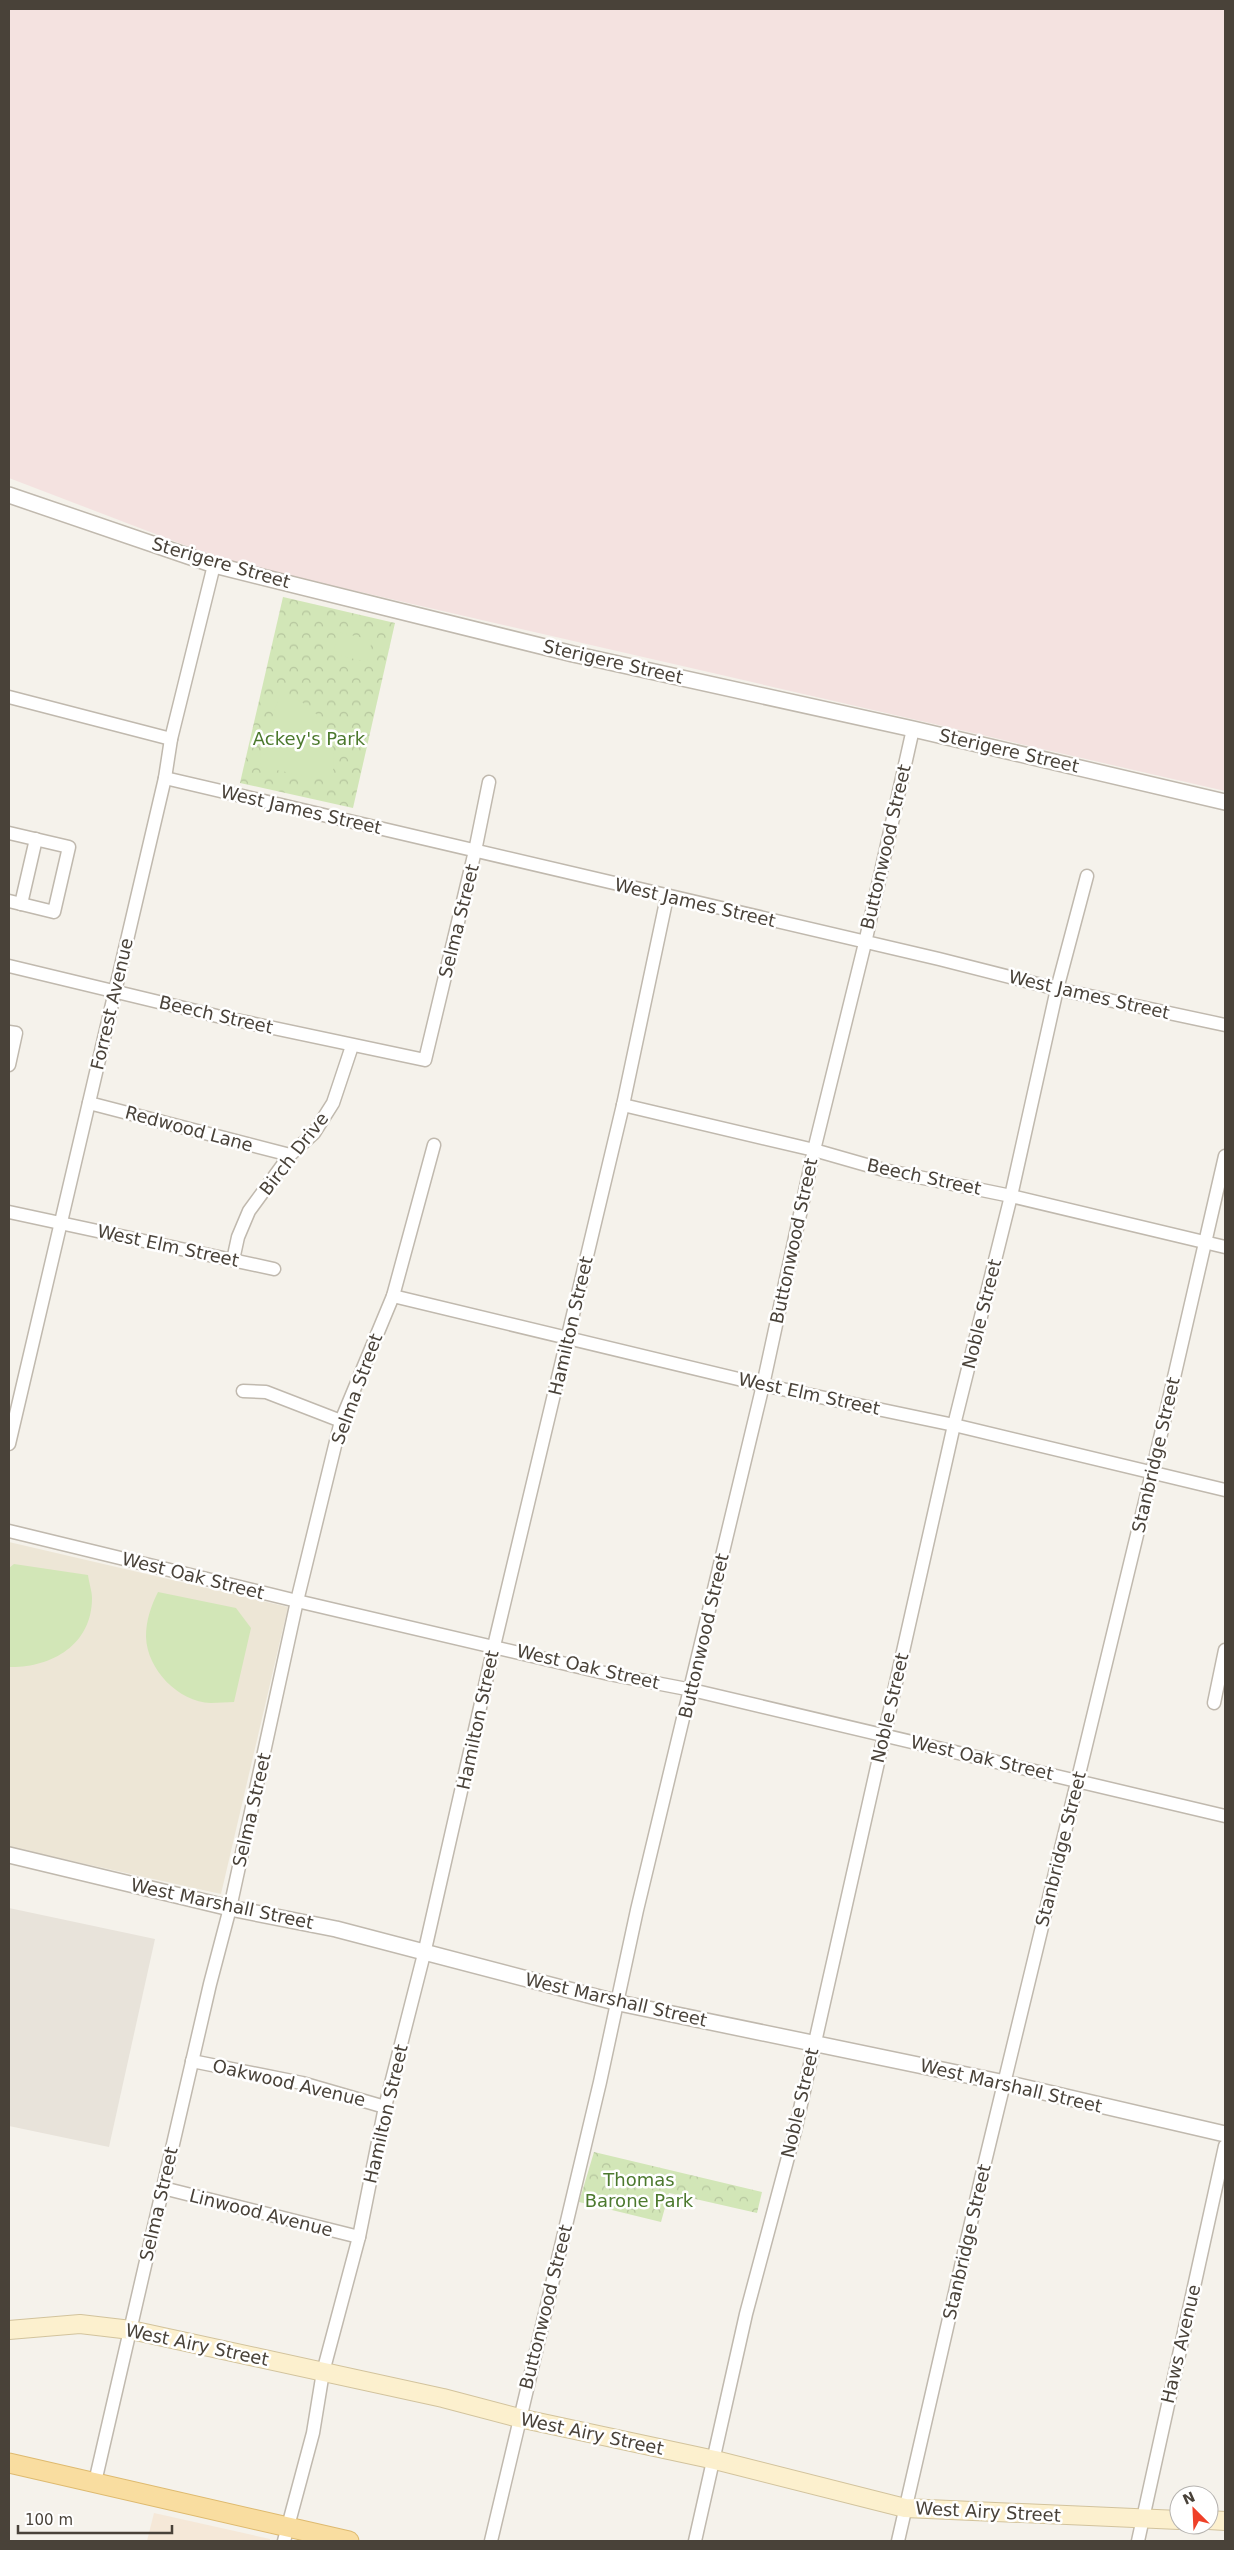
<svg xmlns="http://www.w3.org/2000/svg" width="1234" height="2550" viewBox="0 0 1234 2550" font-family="'DejaVu Sans',sans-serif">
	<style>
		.residential { fill: #e8e3da }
		.commercial { fill: #f5e8d8 }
		.education { fill: #ede6d6 }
		.medical { fill: #f4e2e0 }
		.park { fill: url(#park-crowns) }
		.garden { fill: #d2e6b7 }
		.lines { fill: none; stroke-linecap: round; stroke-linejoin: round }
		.minor-casing { stroke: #c0b9ae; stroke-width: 15 }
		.tertiary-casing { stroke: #c0b9ae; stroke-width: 18 }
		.secondary-casing { stroke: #d2c39d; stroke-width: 20 }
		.primary-casing { stroke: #deba6f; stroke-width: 21 }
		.minor { stroke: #fff; stroke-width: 12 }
		.tertiary { stroke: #fff; stroke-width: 15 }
		.secondary { stroke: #fcf0ce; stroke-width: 18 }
		.primary { stroke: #f9dda0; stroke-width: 19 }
		.labels { text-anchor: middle; stroke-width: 5; stroke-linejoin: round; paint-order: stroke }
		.street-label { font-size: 18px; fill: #494239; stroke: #fff }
		.park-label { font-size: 18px; fill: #4c792e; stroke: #fff }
	</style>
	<defs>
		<pattern id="park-crowns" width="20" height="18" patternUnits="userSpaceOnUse" patternTransform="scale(1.25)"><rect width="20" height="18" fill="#d2e6b7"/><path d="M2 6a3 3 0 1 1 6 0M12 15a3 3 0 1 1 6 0" fill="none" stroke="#b6c69e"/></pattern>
	</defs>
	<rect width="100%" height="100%" fill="#f5f2eb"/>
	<polygon class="residential" points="9,1908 155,1939 109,2147 9,2126"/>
	<polygon class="commercial" points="154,2513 270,2539 270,2541 147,2541"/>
	<polygon class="education" points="9,1542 288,1607 221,1894 9,1847"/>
	<polygon class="medical" points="9,9 1225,9 1225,791 226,561 9,478"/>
	<g class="park">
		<polygon points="283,597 395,623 353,808 240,783"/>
		<polygon points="594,2152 762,2192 757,2213 669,2193 661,2222 579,2202"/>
	</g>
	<g class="garden">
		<polygon points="338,632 372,640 367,662 333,654"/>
		<path d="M280 693C321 704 342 740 331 781L261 767 260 755Z"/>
		<path d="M14 1564 88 1575C89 1583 92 1591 92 1598 92 1646 50 1668 9 1667V1568Z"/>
		<path d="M158 1592 236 1608 251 1628 234 1702C227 1702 219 1703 211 1703 178 1702 147 1669 146 1637 146 1620 151 1606 158 1592Z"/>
	</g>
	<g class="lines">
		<g class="minor-casing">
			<g id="minor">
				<polyline points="9,697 171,739"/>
				<polyline points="165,778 939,959 1057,989 1225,1025"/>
				<polyline points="9,833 69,847 54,912 9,901"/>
				<polyline points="21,904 36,839"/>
				<polyline points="9,966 217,1016 425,1060 475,851 489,782"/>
				<polyline points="9,1032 16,1033 9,1065"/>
				<polyline points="89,1103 290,1155"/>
				<polyline points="623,1105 814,1150 884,1170 1011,1196 1225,1247"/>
				<polyline points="9,1212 274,1269"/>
				<polyline points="233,1260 238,1237 249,1211 290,1155 314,1133 333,1103 352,1046"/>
				<polyline points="393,1296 763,1385 954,1425 1225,1490"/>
				<polyline points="243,1391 266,1392 341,1421"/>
				<polyline points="9,1444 165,778 171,739 214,565"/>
				<polyline points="9,1531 297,1601 609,1674 692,1690 1225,1816"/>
				<polyline points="1214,1703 1225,1650"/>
				<polyline points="192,2061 302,2083 385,2107"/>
				<polyline points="163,2188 359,2237"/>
				<polyline points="95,2482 210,1984 230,1908 297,1601 341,1421 393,1296 434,1145"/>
				<polyline points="284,2541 313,2433 323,2372 359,2237 385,2107 424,1954 494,1646 623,1105 667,897"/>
				<polyline points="491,2541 600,2082 637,1910 763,1385 814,1150 865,943 913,729"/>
				<polyline points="695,2541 746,2314 795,2131 954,1425 1011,1196 1057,989 1087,876"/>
				<polyline points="898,2541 984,2166 1152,1473 1225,1156"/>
				<polyline points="1138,2541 1225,2146"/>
			</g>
		</g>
		<g class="tertiary-casing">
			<g id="tertiary">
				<polyline points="9,495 214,565 573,654 913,729 1225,802"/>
				<polyline points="9,1855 230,1908 336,1929 619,2003 1005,2083 1225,2134"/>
			</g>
		</g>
		<g class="secondary-casing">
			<g id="secondary">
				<polyline points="9,2330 80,2324 131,2330 443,2398 519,2418 715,2460 905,2508 1179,2520"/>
				<polyline points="1209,2520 1225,2521"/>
			</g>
		</g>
		<g class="primary-casing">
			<polyline id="primary" points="9,2463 349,2541"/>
		</g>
		<use href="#minor" class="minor"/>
		<use href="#tertiary" class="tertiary"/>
		<use href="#secondary" class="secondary"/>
		<use href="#primary" class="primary"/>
	</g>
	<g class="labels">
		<g class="street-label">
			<text transform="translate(221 563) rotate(16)" y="6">Sterigere Street</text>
			<text transform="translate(613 662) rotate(13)" y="6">Sterigere Street</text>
			<text transform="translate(1009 751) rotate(13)" y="6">Sterigere Street</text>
			<text transform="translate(301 810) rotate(13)" y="6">West James Street</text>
			<text transform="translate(886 847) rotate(-77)" y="6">Buttonwood Street</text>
			<text transform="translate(695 903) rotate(13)" y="6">West James Street</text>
			<text transform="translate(459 921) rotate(-76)" y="6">Selma Street</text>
			<text transform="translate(1089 995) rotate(13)" y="6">West James Street</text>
			<text transform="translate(112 1004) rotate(-77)" y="6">Forrest Avenue</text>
			<text transform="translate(216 1015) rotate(13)" y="6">Beech Street</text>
			<text transform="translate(189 1129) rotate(15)" y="6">Redwood Lane</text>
			<text transform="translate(294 1154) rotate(-52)" y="6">Birch Drive</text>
			<text transform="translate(924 1177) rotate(12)" y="6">Beech Street</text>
			<text transform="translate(794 1241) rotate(-78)" y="6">Buttonwood Street</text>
			<text transform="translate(168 1246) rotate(12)" y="6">West Elm Street</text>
			<text transform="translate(982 1314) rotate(-76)" y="6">Noble Street</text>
			<text transform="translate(571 1326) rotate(-77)" y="6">Hamilton Street</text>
			<text transform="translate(357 1389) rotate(-70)" y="6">Selma Street</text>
			<text transform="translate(809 1394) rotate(12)" y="6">West Elm Street</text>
			<text transform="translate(1156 1455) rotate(-77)" y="6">Stanbridge Street</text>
			<text transform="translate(193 1576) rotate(14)" y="6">West Oak Street</text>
			<text transform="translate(704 1636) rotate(-77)" y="6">Buttonwood Street</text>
			<text transform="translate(588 1667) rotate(13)" y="6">West Oak Street</text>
			<text transform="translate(890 1708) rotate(-77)" y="6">Noble Street</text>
			<text transform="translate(478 1720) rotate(-78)" y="6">Hamilton Street</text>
			<text transform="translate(982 1758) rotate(13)" y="6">West Oak Street</text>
			<text transform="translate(252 1810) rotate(-77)" y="6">Selma Street</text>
			<text transform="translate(1061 1849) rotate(-76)" y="6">Stanbridge Street</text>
			<text transform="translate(222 1904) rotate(12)" y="6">West Marshall Street</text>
			<text transform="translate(616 2000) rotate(13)" y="6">West Marshall Street</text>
			<text transform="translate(289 2083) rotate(13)" y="6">Oakwood Avenue</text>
			<text transform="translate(1011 2086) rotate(13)" y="6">West Marshall Street</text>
			<text transform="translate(800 2103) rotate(-77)" y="6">Noble Street</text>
			<text transform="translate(386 2114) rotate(-77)" y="6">Hamilton Street</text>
			<text transform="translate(159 2204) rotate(-77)" y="6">Selma Street</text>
			<text transform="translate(261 2213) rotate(14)" y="6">Linwood Avenue</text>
			<text transform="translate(967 2242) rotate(-77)" y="6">Stanbridge Street</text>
			<text transform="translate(546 2307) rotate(-76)" y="6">Buttonwood Street</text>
			<text transform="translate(1181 2344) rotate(-77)" y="6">Haws Avenue</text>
			<text transform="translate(197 2345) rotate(12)" y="6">West Airy Street</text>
			<text transform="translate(592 2434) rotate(12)" y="6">West Airy Street</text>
			<text transform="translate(988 2512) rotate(3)" y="6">West Airy Street</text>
		</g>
		<g class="park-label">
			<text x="309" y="745">Ackey's Park</text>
			<text x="639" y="2186">Thomas<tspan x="639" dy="21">Barone Park</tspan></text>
		</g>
	</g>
	<rect width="1234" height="2550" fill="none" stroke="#494239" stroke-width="20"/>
	<g transform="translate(1194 2510) rotate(336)"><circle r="24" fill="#ffffff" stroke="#b6b3b0"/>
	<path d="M0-4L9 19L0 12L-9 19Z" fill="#ef4028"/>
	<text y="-8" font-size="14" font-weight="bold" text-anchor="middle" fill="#494239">N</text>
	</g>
	<path d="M18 2525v8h154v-8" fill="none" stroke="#494239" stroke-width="2.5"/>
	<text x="25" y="2525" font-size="15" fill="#494239" stroke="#ffffff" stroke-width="4" paint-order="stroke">100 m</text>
</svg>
